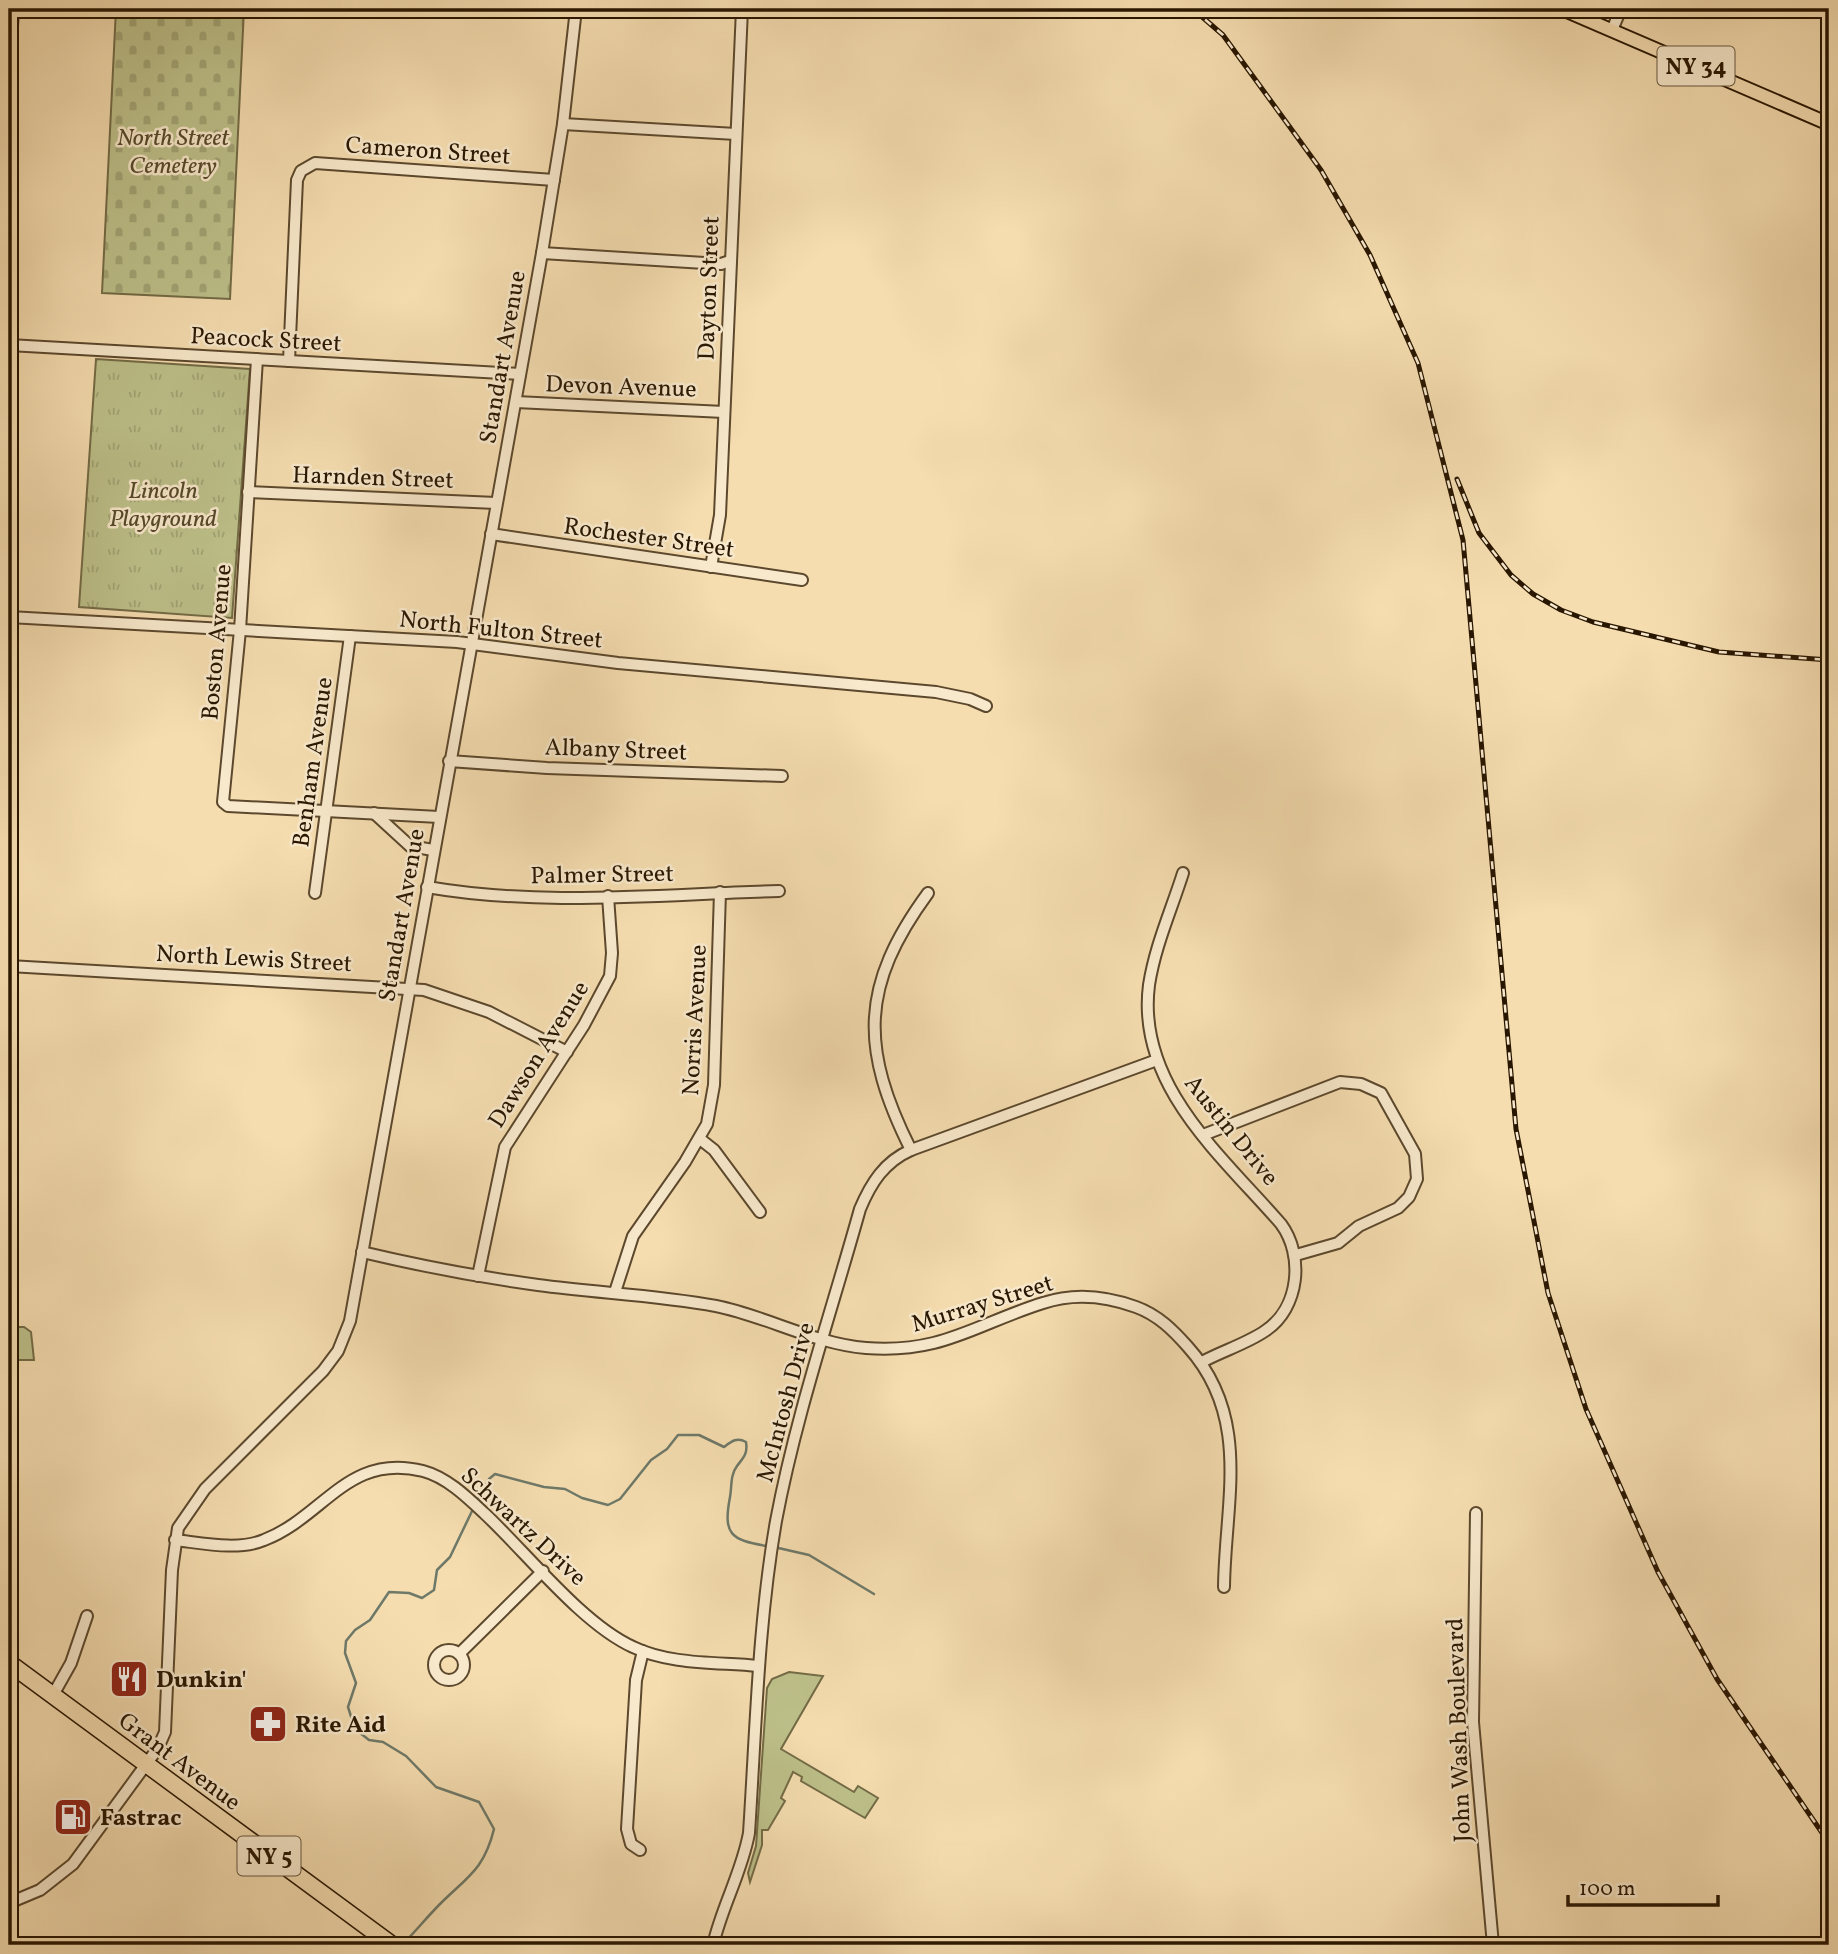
<svg xmlns="http://www.w3.org/2000/svg" width="1838" height="1954" viewBox="0 0 1838 1954" font-family="Vollkorn,serif">
	<style>
		.grass { fill: #bdc08a; stroke: #736b46; stroke-width: 2 }
		.cemetery { fill: url(#cemetery-stones); stroke: #736b46; stroke-width: 2 }
		.park { fill: url(#park-tufts); stroke: #736b46; stroke-width: 2 }
		.lines { fill: none; stroke-linecap: round; stroke-linejoin: round }
		.stream { stroke: #6e7969; stroke-width: 2.5 }
		.minor-casing { stroke: #5c482d; stroke-width: 14 }
		.major-casing { stroke: #291601; stroke-width: 16 }
		.highway-casing { stroke: #291601; stroke-width: 19 }
		.minor { stroke: #f8e9cc; stroke-width: 10 }
		.major { stroke: #f5ddb0; stroke-width: 12 }
		.highway { stroke: #f5ddb0; stroke-width: 16 }
		.rail-casing { stroke: #291601; stroke-width: 5 }
		.rail { stroke: #f8e9cc; stroke-width: 2.5; stroke-dasharray: 8; stroke-linecap: butt }
		.labels { text-anchor: middle; stroke-width: 5; stroke-linejoin: round; paint-order: stroke }
		.shield { fill: #f8e9cc; stroke: #67553e; stroke-width: 2 }
		.shield-label { font-size: 23px; font-weight: bold; fill: #291601 }
		.park-label { font-size: 24px; font-style: italic; fill: #55492a; stroke: #f8e9cc }
		.street-label { font-size: 24px; fill: #291601; stroke: #f8e9cc }
		.poi-label { font-size: 24px; font-weight: bold; fill: #291601; stroke: #f8e9cc; text-anchor: start }
	</style>
	<defs>
		<pattern id="cemetery-stones" width="16" height="16" patternUnits="userSpaceOnUse" patternTransform="scale(1.75)"><rect width="16" height="16" fill="#bdc08a"/><path d="M2 7V4a2 2 0 0 1 4 0v3zM10 15v-3a2 2 0 0 1 4 0v3z" fill="#a2a475"/></pattern>
		<pattern id="park-tufts" width="24" height="20" patternUnits="userSpaceOnUse" patternTransform="scale(1.75)"><rect width="24" height="20" fill="#bdc08a"/><path d="M3 7l-1-3M5 7V3M7 7l1-3M15 17l-1-3M17 17v-4M19 17l1-3" fill="none" stroke="#a2a475"/></pattern>
	</defs>
	<rect width="100%" height="100%" fill="#f5ddb0"/>
	<filter id="stains"><feTurbulence type="fractalNoise" baseFrequency=".00286" numOctaves="4"/><feColorMatrix values="0 0 0 0 .2 0 0 0 0 .09 0 0 0 0 .02 0 0 0 .5 -.17"/></filter>
	<radialGradient id="worn" r=".72"><stop offset=".6" stop-color="#630" stop-opacity="0"/><stop offset="1" stop-color="#630" stop-opacity=".3"/></radialGradient>
	<g class="grass">
		<polygon points="9,1327 24,1327 31,1332 34,1360 9,1360"/>
		<polygon points="789,1672 823,1676 781,1749 854,1792 858,1786 878,1798 865,1818 801,1781 802,1777 793,1772 781,1798 785,1801 768,1830 762,1830 762,1845 750,1882 748,1873 756,1846 767,1688 772,1679"/>
	</g>
	<polygon class="cemetery" points="116,9 244,9 230,299 102,293"/>
	<polygon class="park" points="96,359 250,369 232,618 79,607"/>
	<g class="lines">
		<g class="stream">
			<path d="M476 1503 489 1479 495 1474 544 1487 565 1489 582 1498 608 1505 620 1499 651 1460 667 1449 678 1435H699L724 1447C732 1441 737 1437 746 1442 748 1454 743 1458 737 1466 730 1475 732 1487 730 1497 723 1534 730 1540 767 1546"/>
			<polyline points="774,1547 809,1555 874,1594"/>
			<path d="M402 1945C415 1932 427 1917 440 1904 467 1877 484 1870 494 1829L479 1802 436 1787 406 1756 383 1742 369 1740 355 1729 348 1707 356 1683 345 1653 346 1641 355 1630 370 1620 389 1592 409 1593 422 1598 434 1590 437 1570 450 1557 473 1509"/>
		</g>
		<g class="minor-casing">
			<g id="minor">
				<polyline points="1612,30 1621,9"/>
				<polyline points="9,79 13,9"/>
				<polyline points="563,124 736,134"/>
				<polyline points="542,253 721,264 730,261"/>
				<polyline points="9,345 520,374"/>
				<polyline points="257,359 240,630 223,802 228,806 439,817"/>
				<polyline points="289,361 297,180 301,171 315,163 554,180"/>
				<polyline points="516,402 724,412"/>
				<polyline points="248,492 496,503"/>
				<polyline points="491,534 802,580"/>
				<polyline points="711,567 720,515 742,9"/>
				<polyline points="9,617 457,642 618,663 936,692 970,699 986,706"/>
				<polyline points="449,761 547,768 782,776"/>
				<polyline points="374,813 410,846 433,850"/>
				<path d="M1183 873C1171 911 1155 946 1149 985 1136 1085 1222 1156 1281 1224 1304 1255 1300 1308 1265 1331 1246 1344 1222 1351 1202 1362"/>
				<path d="M427 887C542 907 662 894 779 891"/>
				<polyline points="315,893 350,636"/>
				<polyline points="9,966 424,990 489,1012 567,1052"/>
				<polyline points="1203,1135 1340,1082 1361,1084 1381,1093 1415,1154 1417,1179 1409,1197 1398,1208 1359,1226 1338,1243 1296,1255"/>
				<polyline points="700,1139 714,1150 760,1212"/>
				<path d="M911 1150C860 1048 860 986 928 893"/>
				<path d="M362 1252C421 1266 479 1277 538 1285 597 1293 657 1295 716 1306 766 1316 815 1344 866 1348 942 1354 976 1324 1043 1303 1073 1293 1106 1296 1136 1307 1158 1315 1173 1330 1188 1347 1252 1418 1225 1502 1224 1587"/>
				<polyline points="478,1276 505,1147 584,1025 610,976 612,953 608,896"/>
				<polyline points="615,1292 633,1236 685,1162 707,1124 714,1085 720,892"/>
				<polyline points="1476,1513 1473,1722 1493,1945"/>
				<path d="M175 1540C202 1543 238 1551 264 1540 324 1517 348 1452 423 1471 446 1477 466 1496 484 1513 526 1552 582 1624 633 1647 670 1665 718 1662 758 1666"/>
				<circle cx="449" cy="1665" r="15"/>
				<polyline points="459,1654 543,1571"/>
				<polyline points="53,1695 71,1663 87,1616"/>
				<polyline points="640,1850 631,1844 627,1829 636,1680 643,1651"/>
				<polyline points="9,1903 40,1890 73,1864 158,1748 165,1732 172,1570 178,1528 205,1489 323,1371 338,1351 350,1321 542,253 563,124 576,9"/>
				<path d="M713 1945C722 1906 742 1872 749 1833 756 1728 758 1624 776 1521 796 1415 831 1313 860 1209 871 1183 884 1162 911 1150L1157 1060"/>
			</g>
		</g>
		<g class="major-casing">
			<polyline id="major" points="1562,9 1829,124"/>
		</g>
		<g class="highway-casing">
			<polyline id="highway" points="9,1663 392,1945"/>
		</g>
		<use href="#minor" class="minor"/>
		<use href="#major" class="major"/>
		<use href="#highway" class="highway"/>
		<g class="rail-casing">
			<g id="rail">
				<polyline points="1193,9 1223,35 1321,170 1370,255 1418,363 1463,540 1516,1129 1548,1293 1586,1409 1658,1572 1717,1679 1829,1843"/>
				<polyline points="1457,479 1479,533 1511,575 1533,594 1561,610 1593,622 1719,652 1829,660"/>
			</g>
		</g>
		<use href="#rail" class="rail"/>
	</g>
	<defs>
		<g id="restaurant-square" transform="scale(2.0125)"><rect x="-9" y="-9" width="18" height="18" rx="4" fill="#8f2418" stroke="#f8e9cc"/><path d="M-5-6h1v4h1v-4h1v4h1v-4h1v5L-1.5 .5V6h-2V.5L-5-1ZM5-6V6H3V1.5H1.5Q1.5-4 5-6Z" fill="#fff"/></g>
		<g id="pharmacy-square" transform="scale(2.0125)"><rect x="-9" y="-9" width="18" height="18" rx="4" fill="#8f2418" stroke="#f8e9cc"/><path d="M-2-6h4v4h4v4h-4v4h-4v-4h-4v-4h4Z" fill="#fff"/></g>
		<g id="fuel-square" transform="scale(2.0125)"><rect x="-9" y="-9" width="18" height="18" rx="4" fill="#8f2418" stroke="#f8e9cc"/><path d="M-5.5-6h7V0h2V4h1.3V-2.5L3-4.5l.8-.8L6-3V5H2.5V1h-1V6h-7ZM-4.2-4.7v3.2H.2V-4.7Z" fill="#fff"/></g>
	</defs>
	<g fill-rule="evenodd">
		<use href="#restaurant-square" x="129" y="1679"/>
		<use href="#pharmacy-square" x="268" y="1724"/>
		<use href="#fuel-square" x="73" y="1817"/>
	</g>
	<g class="labels">
		<g class="shield">
			<rect x="1657.5" y="46.5" width="77" height="39" rx="5"/>
			<rect x="237.5" y="1836.5" width="63" height="39" rx="5"/>
		</g>
		<g class="shield-label">
			<text x="1696" y="74">NY 34</text>
			<text x="269" y="1864">NY 5</text>
		</g>
		<g class="park-label">
			<text x="173" y="145">North Street<tspan x="173" dy="28">Cemetery</tspan></text>
			<text x="163" y="498">Lincoln<tspan x="163" dy="28">Playground</tspan></text>
		</g>
		<g class="street-label">
			<text transform="translate(428 150) rotate(4)" y="8">Cameron Street</text>
			<text transform="translate(708 288) rotate(-88)" y="8">Dayton Street</text>
			<text transform="translate(266 339) rotate(3)" y="8">Peacock Street</text>
			<text transform="translate(502 357) rotate(-80)" y="8">Standart Avenue</text>
			<text transform="translate(621 386) rotate(2)" y="8">Devon Avenue</text>
			<text transform="translate(373 477) rotate(2)" y="8">Harnden Street</text>
			<text transform="translate(649 537) rotate(8)" y="8">Rochester Street</text>
			<text transform="translate(501 629) rotate(6)" y="8">North Fulton Street</text>
			<text transform="translate(216 642) rotate(-85)" y="8">Boston Avenue</text>
			<text transform="translate(616 749) rotate(2)" y="8">Albany Street</text>
			<text transform="translate(312 762) rotate(-82)" y="8">Benham Avenue</text>
			<text transform="translate(602 874) rotate(-1)" y="8">Palmer Street</text>
			<text transform="translate(401 915) rotate(-80)" y="8">Standart Avenue</text>
			<text transform="translate(254 958) rotate(3)" y="8">North Lewis Street</text>
			<text transform="translate(694 1020) rotate(-87)" y="8">Norris Avenue</text>
			<text transform="translate(538 1054) rotate(-58)" y="8">Dawson Avenue</text>
			<text transform="translate(1232 1130) rotate(51)" y="8">Austin Drive</text>
			<text transform="translate(982 1303) rotate(-17)" y="8">Murray Street</text>
			<text transform="translate(785 1402) rotate(-75)" y="8">McIntosh Drive</text>
			<text transform="translate(524 1526) rotate(43)" y="8">Schwartz Drive</text>
			<text transform="translate(1458 1730) rotate(-92)" y="8">John Wash Boulevard</text>
			<text transform="translate(180 1761) rotate(37)" y="8">Grant Avenue</text>
		</g>
		<g class="poi-label">
			<text x="156" y="1687">Dunkin'</text>
			<text x="295" y="1732">Rite Aid</text>
			<text x="100" y="1825">Fastrac</text>
		</g>
	</g>
	<rect width="1838" height="1954" fill="none" stroke="#f5ddb0" stroke-width="35"/>
	<rect x="10" y="10" width="1817" height="1933" fill="none" stroke="#291601" stroke-width="3.5"/>
	<rect x="18" y="18" width="1803" height="1919" fill="none" stroke="#291601" stroke-width="2"/>
	<path d="M1568 1895v10h150v-10" fill="none" stroke="#291601" stroke-width="3.5"/>
	<text x="1579" y="1895" font-size="21" fill="#291601" stroke="#f8e9cc" stroke-width="5" paint-order="stroke">100 m</text>
	<rect width="100%" height="100%" filter="url(#stains)"/>
	<rect width="100%" height="100%" fill="url(#worn)"/>
</svg>
